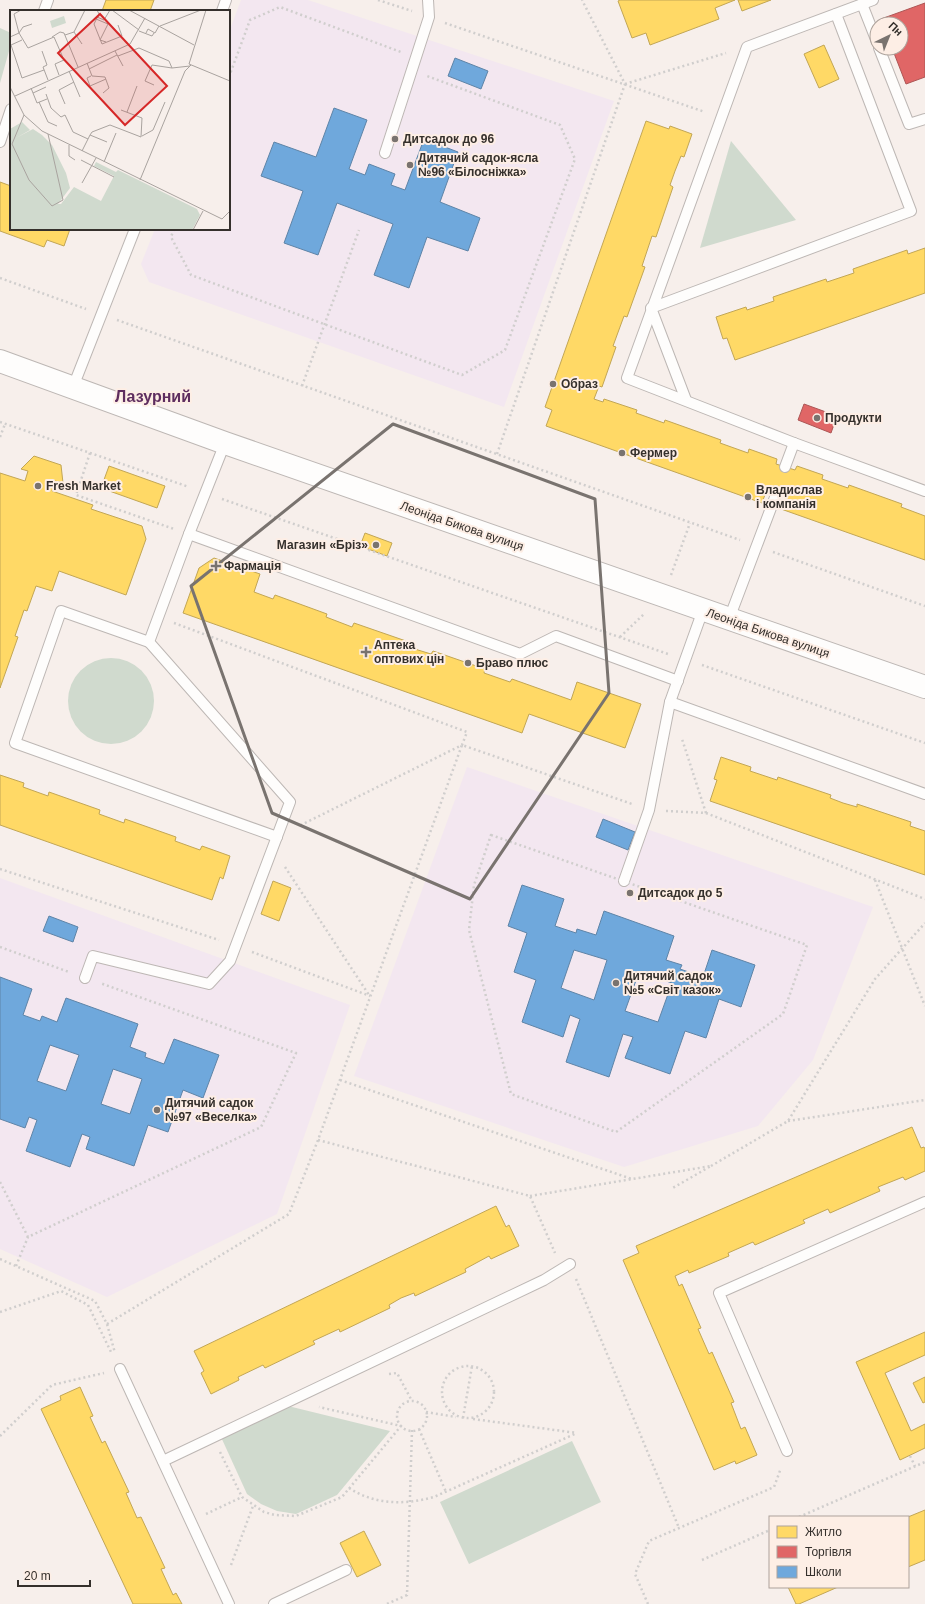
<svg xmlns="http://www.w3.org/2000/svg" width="925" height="1604" viewBox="0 0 925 1604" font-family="Helvetica,sans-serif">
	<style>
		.education { fill: #f3e7f0 }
		.green { fill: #d0dace }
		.homes { fill: #ffd966; stroke: #c2a655 }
		.shops { fill: #e06666; stroke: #ad5655 }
		.schools { fill: #6fa8dc; stroke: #5e84a7; fill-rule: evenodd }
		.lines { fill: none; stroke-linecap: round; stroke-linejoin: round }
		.lane-casing { stroke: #bdb7b4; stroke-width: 12 }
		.secondary-casing { stroke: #bdb7b4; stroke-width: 24 }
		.path { stroke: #d0cecd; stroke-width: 2.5; stroke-dasharray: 2 3; stroke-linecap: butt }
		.lane { stroke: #fefdfc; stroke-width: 10 }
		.secondary { stroke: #fefdfc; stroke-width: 22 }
		.marked { fill: none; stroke: #79736f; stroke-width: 3; stroke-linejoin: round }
		.poi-dot { fill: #79736f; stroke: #fdeee5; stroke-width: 1.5 }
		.labels { text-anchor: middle; stroke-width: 4; stroke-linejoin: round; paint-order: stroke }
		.poi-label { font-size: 12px; font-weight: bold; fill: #35302c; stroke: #fdeee5; text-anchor: start }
		.street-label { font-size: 12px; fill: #35302c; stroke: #fdeee5 }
		.district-label { font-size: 16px; font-weight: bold; fill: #5e2d5f; stroke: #fdeee5 }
		.inset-road { fill: none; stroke: #a9a39f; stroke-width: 1 }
		.view { fill: #d62828; fill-opacity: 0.15; stroke: #d62828; stroke-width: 2 }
		.inset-edge { fill: none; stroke: #35302c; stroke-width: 2 }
	</style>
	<rect width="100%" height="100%" fill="#f7efeb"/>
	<g class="education">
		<polygon points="241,0 308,0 614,101 504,407 149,282 141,264 155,229 229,229 229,32"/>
		<polygon points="467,767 873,907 813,1060 758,1126 624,1167 354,1076"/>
		<polygon points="0,878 350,1005 277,1214 107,1297 0,1249"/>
	</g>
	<g class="green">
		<polygon points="0,28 11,33 11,44 0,83"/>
		<polygon points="731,141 796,220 700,248"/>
		<circle cx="111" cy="701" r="43"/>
		<polygon points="288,1406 390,1431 337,1495 296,1514 277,1511 261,1504 247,1494 221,1437"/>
		<polygon points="572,1441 601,1502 469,1564 440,1502"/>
	</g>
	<g class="homes">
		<polygon points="106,0 154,0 150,11 102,11"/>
		<polygon points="620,0 735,0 715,8 719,19 650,45 646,33 632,38 618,1"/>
		<polygon points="738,0 771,0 742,11"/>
		<polygon points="824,45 839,79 819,88 804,54"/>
		<polygon points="646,121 669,129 670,126 692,134 684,157 681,156 675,171 670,185 673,187 656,237 652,236 642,266 645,267 627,317 624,316 613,346 616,347 602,387 599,386 594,399 603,402 604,399 637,410 636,413 664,423 665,420 721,440 720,443 748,453 749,449 777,459 776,464 795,470 797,466 823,475 822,479 848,488 849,485 902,504 901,507 925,516 925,560 781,509 786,496 777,492 767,489 762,503 546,426 552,410 545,407"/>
		<polygon points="0,182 11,186 11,229 70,229 64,246 47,240 44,247 0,231"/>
		<polygon points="925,248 925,293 735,360 727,338 723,339 716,317 746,307 747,310 774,301 773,297 826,279 827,282 854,273 853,269 907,250 908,254"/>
		<polygon points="34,456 61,465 63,483 55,481 52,491 93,505 91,509 142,526 146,539 126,595 59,571 52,591 36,586 27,611 24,610 15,636 18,637 0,688 0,473 25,481 28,471 21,469"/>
		<polygon points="109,466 165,486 157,508 101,488"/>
		<polygon points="365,533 392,543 387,556 360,546"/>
		<polygon points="214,558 260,574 254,592 273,599 275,595 327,614 326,617 352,627 354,623 406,641 405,645 418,650 431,654 433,651 485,669 484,673 510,682 512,679 571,700 577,682 641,704 625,748 529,714 522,733 183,613 199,568"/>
		<polygon points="721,757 751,767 750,771 777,780 778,777 831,795 830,798 843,803 857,807 857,804 911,822 910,826 925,831 925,875 710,801 717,780 714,779"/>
		<polygon points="0,775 24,783 23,787 48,796 49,792 100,810 99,814 124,823 125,819 176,837 175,841 200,850 202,846 230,856 223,879 220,877 212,900 0,825"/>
		<polygon points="273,881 291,888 279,921 261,914"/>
		<polygon points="912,1127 921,1148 924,1147 925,1149 925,1171 905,1180 903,1177 878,1187 880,1191 830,1213 828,1209 803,1220 805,1223 755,1245 753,1242 728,1253 729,1256 689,1273 688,1270 675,1276 679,1286 682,1284 701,1328 698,1329 709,1354 712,1352 734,1402 731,1403 741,1429 745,1427 757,1455 736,1464 735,1461 714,1470 623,1260 639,1253 636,1246"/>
		<polygon points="496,1206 506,1227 509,1225 519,1246 491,1259 489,1256 465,1269 466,1272 415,1296 414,1293 401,1298 389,1305 390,1308 340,1332 339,1329 313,1341 315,1344 265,1368 263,1365 238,1377 239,1380 211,1394 201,1373 204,1371 194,1351"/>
		<polygon points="925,1332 925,1355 885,1373 911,1431 925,1424 925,1448 900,1460 856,1362"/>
		<polygon points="925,1377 925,1402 923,1403 913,1383"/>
		<polygon points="80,1387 93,1416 90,1417 102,1443 105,1441 129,1492 126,1493 137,1518 141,1517 165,1568 161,1569 173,1595 176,1593 182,1604 133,1604 41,1409 61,1400 60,1396"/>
		<polygon points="925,1510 925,1560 908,1567 908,1517"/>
		<polygon points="364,1531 381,1565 357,1577 340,1543"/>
		<polygon points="788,1587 838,1587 799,1604 796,1604"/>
	</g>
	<g class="shops">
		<polygon points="925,3 925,77 906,84 892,48 901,48 901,24 883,24 881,19"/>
		<polygon points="804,404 837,416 831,433 798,420"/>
	</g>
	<g class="schools">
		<polygon points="455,58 488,71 481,89 448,76"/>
		<polygon points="334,108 367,120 349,169 365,175 369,164 395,174 391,185 405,190 424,139 458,152 440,202 480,218 468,251 427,237 409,288 374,275 393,224 337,203 318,255 284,243 303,191 261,176 274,142 316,157"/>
		<polygon points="603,819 635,832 628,850 596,837"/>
		<path d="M522 885 564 899 555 926 576 933 577 929 596 935 604 911 674 936 666 960 682 965 680 969 703 977 712 950 755 965 741 1007 719 999 706 1038 685 1031 670 1074 625 1058 633 1037 623 1034 609 1077 566 1062 580 1019 570 1015 563 1037 522 1022 536 980 514 972 527 933 508 926ZM574 950 607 960 594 1000 561 988ZM639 972 672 983 658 1022 625 1011Z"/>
		<polygon points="49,916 78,927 73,942 43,931"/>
		<path d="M0 977 32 989 23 1015 40 1021 42 1016 57 1022 66 998 138 1024 130 1047 146 1053 145 1057 164 1064 174 1039 219 1055 203 1098 183 1090 168 1132 148 1125 134 1166 86 1149 90 1137 82 1134 70 1167 26 1151 37 1120 29 1117 25 1128 0 1119ZM50 1045 79 1055 66 1091 37 1081ZM113 1069 142 1079 130 1114 101 1104Z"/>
	</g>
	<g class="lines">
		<g class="lane-casing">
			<g id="lane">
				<polyline points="873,0 747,47 627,378 794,443 925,491"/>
				<polyline points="862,4 877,42"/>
				<polyline points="44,11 48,0"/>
				<polyline points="222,11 226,0"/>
				<polyline points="879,48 909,124 925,119"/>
				<polyline points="0,142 11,109"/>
				<polyline points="385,153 429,17 428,0"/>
				<polyline points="73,387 135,229"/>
				<polyline points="686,400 651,308 911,211 836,14"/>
				<polyline points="785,467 794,443"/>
				<polyline points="189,534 520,654 556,636 678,681"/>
				<polyline points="729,619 777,492"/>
				<polyline points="149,642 61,611 15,743 277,837"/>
				<polyline points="670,702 925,794"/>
				<polyline points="624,881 649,810 670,702 703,610"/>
				<polyline points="85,978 93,956 209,984 230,961 290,802 149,642 189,534 225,443"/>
				<polyline points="120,1369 229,1604"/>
				<polyline points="787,1451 719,1293 925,1202"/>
				<polyline points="163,1461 544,1280 570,1264"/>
				<polyline points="274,1604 346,1570"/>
			</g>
		</g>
		<g class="secondary-casing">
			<polyline id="secondary" points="0,361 225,443 925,687"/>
		</g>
		<g class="path">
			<polyline points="378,0 412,11"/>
			<polyline points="445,23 705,112"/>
			<polyline points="229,77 250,20 280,7 401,52"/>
			<polyline points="625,84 726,53"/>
			<polyline points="174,229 171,237 191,275 462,375 505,350 575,159 560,125 427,76"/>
			<polyline points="0,278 86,309"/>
			<polyline points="117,320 740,540"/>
			<polyline points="302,386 359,230"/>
			<polyline points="0,422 189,487"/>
			<polyline points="0,437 5,424"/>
			<polyline points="90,453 76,495 174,529"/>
			<polyline points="497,454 625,84 582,0"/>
			<polyline points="222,499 668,654"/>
			<polyline points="773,552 925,606"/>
			<polyline points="671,575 690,523"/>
			<polyline points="174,623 467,732 462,745 301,825"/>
			<polyline points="620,637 644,614"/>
			<polyline points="702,665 925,743"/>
			<polyline points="666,811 706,813 682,739"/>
			<polyline points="706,813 925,899"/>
			<polygon points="491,835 807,945 783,1014 616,1132 511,1094 469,930 474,885"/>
			<polyline points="285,867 369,995"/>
			<polyline points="0,869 219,940"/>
			<polyline points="875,880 925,1006"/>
			<polyline points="0,947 69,972"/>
			<polyline points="252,952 370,996"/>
			<polyline points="340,1080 632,1179"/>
			<polyline points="788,1121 925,1100"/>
			<polyline points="318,1140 530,1196 555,1253"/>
			<polyline points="711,1166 788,1121 875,979 925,923"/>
			<polyline points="0,1182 28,1237 261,1127 296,1053 100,983"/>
			<polyline points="530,1196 711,1166 671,1189"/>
			<polyline points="0,1259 95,1301 107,1324 115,1353"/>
			<polyline points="16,1266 28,1237"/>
			<polyline points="576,1279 679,1528"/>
			<polyline points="0,1312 61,1291 88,1305 112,1354"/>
			<polyline points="107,1324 289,1214 318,1140 462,745 632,804"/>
			<circle cx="468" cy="1392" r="26"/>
			<polyline points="389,1374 397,1373 412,1401"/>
			<circle cx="412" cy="1416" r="15"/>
			<polyline points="426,1412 456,1417"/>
			<polyline points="463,1418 472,1366"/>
			<polyline points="473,1419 577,1433"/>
			<polyline points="419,1429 446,1492"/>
			<polyline points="0,1436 52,1385 104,1373"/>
			<polyline points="220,1452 242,1497 264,1512 275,1515 296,1516 342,1497 401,1426 319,1407"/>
			<polyline points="910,1456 915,1466"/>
			<path d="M349 1488C375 1505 405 1505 434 1497L577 1433"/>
			<polyline points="206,1514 242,1497"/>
			<polyline points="799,1517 925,1462"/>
			<polyline points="702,1560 770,1530"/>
			<polyline points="231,1565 253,1506"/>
			<polyline points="387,1604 407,1595 412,1430"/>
			<polyline points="648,1604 635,1574 649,1541 774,1487 781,1468"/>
		</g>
		<use href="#lane" class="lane"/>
		<use href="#secondary" class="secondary"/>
	</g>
	<path class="marked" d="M393 424 595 499 609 693 470 899 272 813 191 586Z"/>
	<g class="poi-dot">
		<circle cx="395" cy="139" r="4"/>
		<circle cx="410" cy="165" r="4"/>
		<circle cx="553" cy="384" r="4"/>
		<circle cx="817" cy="418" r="4"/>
		<circle cx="622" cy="453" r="4"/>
		<circle cx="38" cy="486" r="4"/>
		<circle cx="748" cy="497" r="4"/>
		<circle cx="376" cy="545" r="4"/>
		<path d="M214 560h4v4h4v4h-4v4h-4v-4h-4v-4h4z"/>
		<path d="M364 646h4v4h4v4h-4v4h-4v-4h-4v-4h4z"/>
		<circle cx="468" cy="663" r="4"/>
		<circle cx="630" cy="893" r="4"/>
		<circle cx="616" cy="983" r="4"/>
		<circle cx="157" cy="1110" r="4"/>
	</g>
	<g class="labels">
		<g class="poi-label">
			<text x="403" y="143">Дитсадок до 96</text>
			<text x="418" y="162">Дитячий садок-ясла<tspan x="418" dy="14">№96 «Білосніжка»</tspan></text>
			<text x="561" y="388">Образ</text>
			<text x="825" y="422">Продукти</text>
			<text x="630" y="457">Фермер</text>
			<text x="46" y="490">Fresh Market</text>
			<text x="756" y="494">Владислав<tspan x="756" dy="14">і компанія</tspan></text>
			<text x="368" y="549" text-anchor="end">Магазин «Бріз»</text>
			<text x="224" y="570">Фармація</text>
			<text x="374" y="649">Аптека<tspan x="374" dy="14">оптових цін</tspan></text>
			<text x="476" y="667">Браво плюс</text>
			<text x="638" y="897">Дитсадок до 5</text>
			<text x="624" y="980">Дитячий садок<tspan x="624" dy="14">№5 «Світ казок»</tspan></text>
			<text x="165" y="1107">Дитячий садок<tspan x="165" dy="14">№97 «Веселка»</tspan></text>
		</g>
		<g class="street-label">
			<text transform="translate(462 526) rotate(19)" y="4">Леоніда Бикова вулиця</text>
			<text transform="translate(768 633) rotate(19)" y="4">Леоніда Бикова вулиця</text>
		</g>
		<g class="district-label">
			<text x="153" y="402">Лазурний</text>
		</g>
	</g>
	<g transform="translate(10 10)">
		<rect width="220" height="220" fill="#f7efeb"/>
		<path d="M54 6 56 13 42 18 40 11ZM12 112 20 120 6 128 23 119 32 125 42 135 56 163 60 178 48 194H51L64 177 91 191 104 166 84 156 86 152 106 162 108 160 187 199 190 205 182 220H0V119Z" fill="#d0dace"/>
		<path class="inset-road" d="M11 0 4 4 9 23 13 17 22 14M87 0 89 4 84 14 92 34 112 26 108 15M102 0 129 20M119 0 184 35M196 0 179 54 220 71M87 7 94 10 100 0M86 9 98 14 90 30 96 32M150 16 191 0M129 21 142 26 144 23M64 22 72 34M136 23 138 19 145 23 149 16M55 25 64 22 75 0M0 27 9 23 18 38 44 27 54 50 45 54 49 65M42 27 50 22 54 23 68 57M12 30 1 35 12 68 34 60M32 41 37 55 33 57 38 70M105 41 113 56M108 46 129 38 159 51 162 58 142 55 135 71 144 75M77 53 82 66 95 67 99 78 93 83M162 58 180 56M79 59 107 45M59 61 70 87M81 66 77 68 80 76 96 69M0 77 14 105 32 121 212 209 220 201M21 78 27 93 37 89M23 83 36 77M36 84 41 98 51 107 55 105 63 122 78 129M5 86 120 34 135 8M29 92 38 112 47 116M55 94 49 80 64 72M117 102 127 76M14 105 2 134 19 170 42 196 53 190 38 124M80 125 82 122 100 115 131 127 132 108 111 100M132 126 143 120 155 92M59 135V146L65 150M72 141 80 125 97 132M71 150 104 167M94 152 106 123M130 170 175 61 181 55M72 173 86 148M183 220 193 201"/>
		<path class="view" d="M90 4 157 76 115 115 48 43Z"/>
		<rect width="220" height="220" class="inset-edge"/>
	</g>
	<rect x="769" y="1516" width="140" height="72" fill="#fdeee5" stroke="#ada29b"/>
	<rect x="777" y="1526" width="20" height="12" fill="#ffd966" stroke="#ada29b"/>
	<text x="805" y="1536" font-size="12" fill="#35302c">Житло</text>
	<rect x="777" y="1546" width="20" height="12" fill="#e06666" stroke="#ada29b"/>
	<text x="805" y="1556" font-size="12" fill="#35302c">Торгівля</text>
	<rect x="777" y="1566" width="20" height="12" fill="#6fa8dc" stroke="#ada29b"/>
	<text x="805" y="1576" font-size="12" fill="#35302c">Школи</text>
	<g transform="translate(889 36) rotate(43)"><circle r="19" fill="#fdeee5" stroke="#ada29b"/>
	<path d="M0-3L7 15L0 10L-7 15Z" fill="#79736f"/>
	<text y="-6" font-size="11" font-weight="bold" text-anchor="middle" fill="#35302c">Пн</text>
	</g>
	<path d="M18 1580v6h72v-6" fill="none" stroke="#35302c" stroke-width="2"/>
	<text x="24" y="1580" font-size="12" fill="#35302c" stroke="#fdeee5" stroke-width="3" paint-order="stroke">20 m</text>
</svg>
